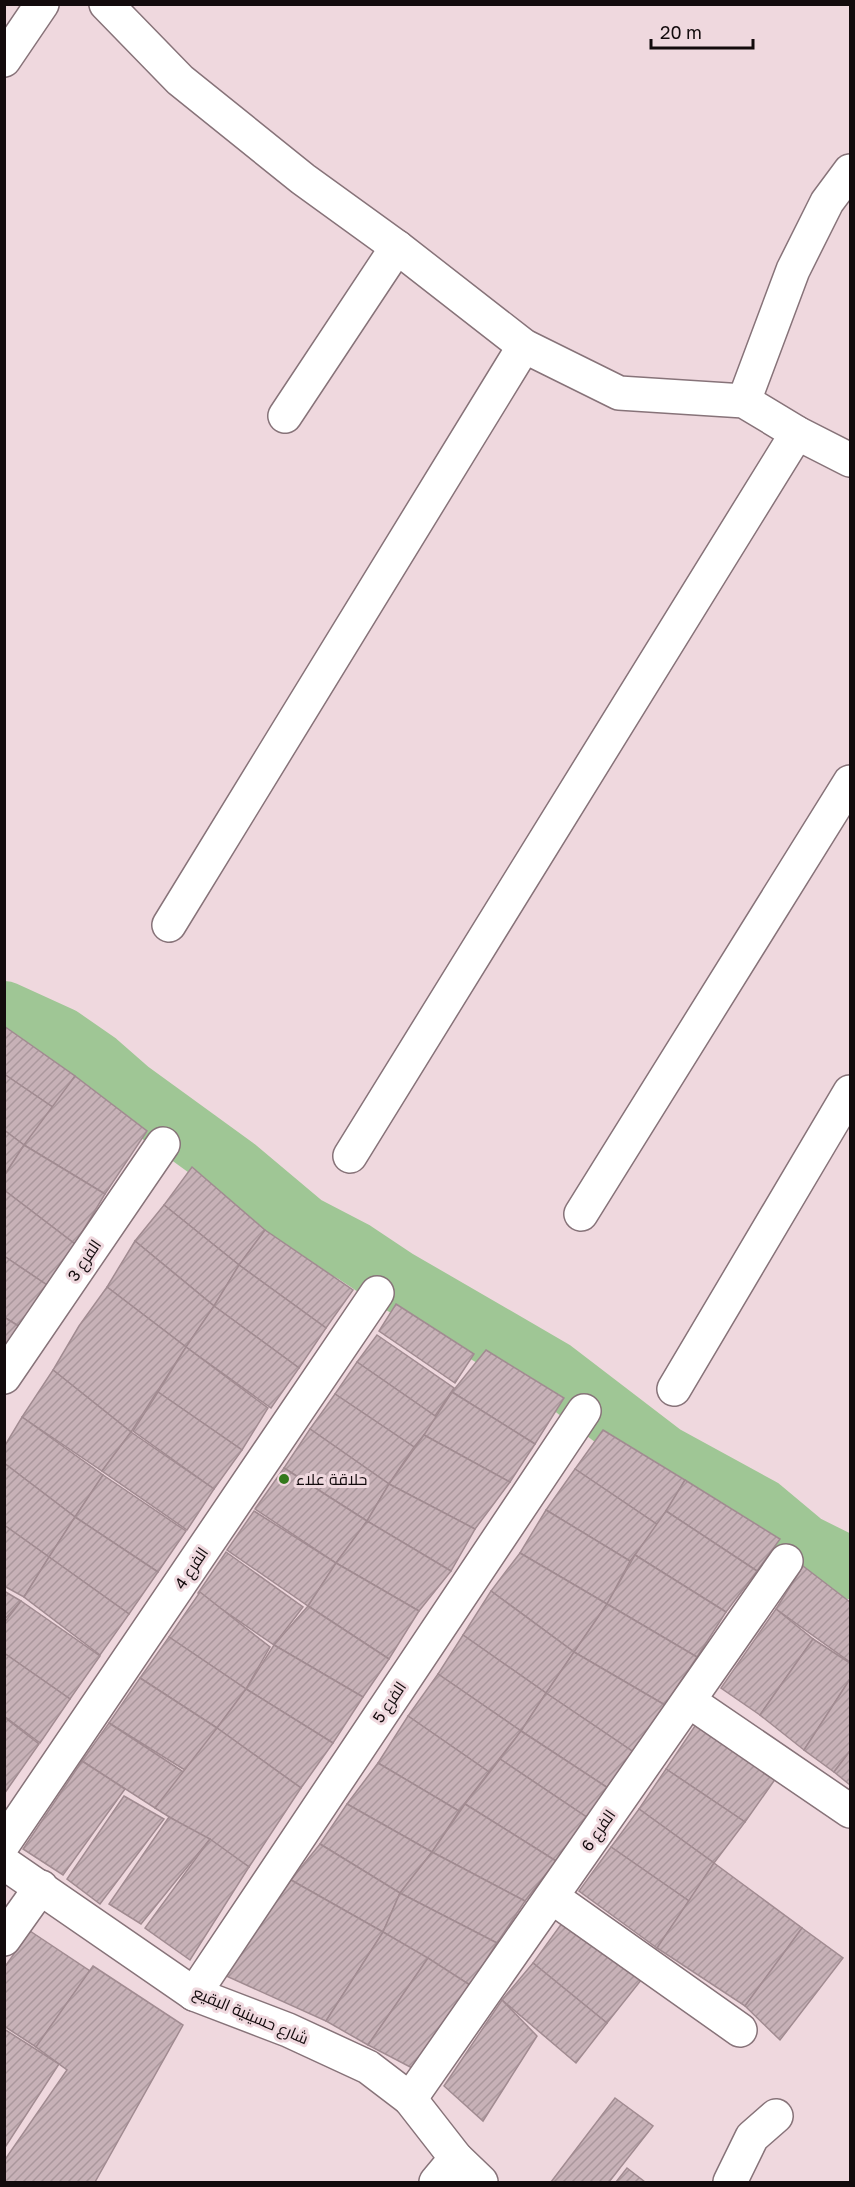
<svg xmlns="http://www.w3.org/2000/svg" width="855" height="2187" viewBox="0 0 855 2187" font-family="'Golos Text',Cairo,sans-serif">
	<style>
		.lines { fill: none; stroke-linecap: round; stroke-linejoin: round }
		.river { stroke: #9fc695; stroke-width: 62 }
		.building { fill: url(#building-hatch); stroke: #a18b91; stroke-width: 1.5 }
		.minor-casing { stroke: #877379; stroke-width: 36 }
		.minor { stroke: #fff; stroke-width: 33 }
		.poi-dot { fill: #33791c; stroke: #efd8de; stroke-width: 2 }
		.labels { text-anchor: middle; stroke-width: 6; stroke-linejoin: round; paint-order: stroke }
		.street-label { font-size: 16px; fill: #130b0d; stroke: #efd8de }
		.poi-label { font-size: 16px; fill: #130b0d; stroke: #efd8de; text-anchor: start }
	</style>
	<defs>
		<pattern id="building-hatch" width="6" height="6" patternUnits="userSpaceOnUse" patternTransform="scale(1.5)"><rect width="6" height="6" fill="#c7b1b7"/><path d="M-1 1l2-2M0 6l6-6M5 7l2-2" fill="none" stroke="#aa979c"/></pattern>
	</defs>
	<rect width="100%" height="100%" fill="#efd8de"/>
	<g class="lines">
		<polyline class="river" points="4,1012 61,1038 97,1063 129,1091 235,1168 304,1226 354,1252 396,1280 553,1371 664,1456 761,1509 804,1545 850,1568"/>
	</g>
	<g class="building">
		<polygon points="4,1026 75,1076 54,1108 4,1074"/>
		<polygon points="4,1074 54,1108 24,1145 4,1130"/>
		<polygon points="75,1076 147,1131 105,1194 24,1145"/>
		<polygon points="4,1130 24,1145 4,1176"/>
		<polygon points="24,1145 105,1194 75,1244 4,1190 4,1176"/>
		<polygon points="192,1167 265,1230 239,1265 164,1205"/>
		<polygon points="4,1190 75,1244 47,1285 4,1256"/>
		<polygon points="164,1205 239,1265 214,1306 135,1241"/>
		<polygon points="265,1230 353,1290 326,1328 239,1265"/>
		<polygon points="135,1241 214,1306 186,1347 107,1287"/>
		<polygon points="4,1256 47,1285 20,1327 4,1317"/>
		<polygon points="239,1265 326,1328 299,1368 214,1306"/>
		<polygon points="107,1287 186,1347 131,1432 53,1370 79,1326"/>
		<polygon points="396,1304 474,1354 455,1383 379,1331"/>
		<polygon points="214,1306 299,1368 271,1408 186,1347"/>
		<polygon points="4,1317 20,1327 4,1351"/>
		<polygon points="377,1335 454,1388 435,1416 357,1362"/>
		<polygon points="186,1347 268,1408 242,1450 158,1392"/>
		<polygon points="486,1350 564,1398 535,1444 452,1392"/>
		<polygon points="357,1362 438,1418 414,1447 335,1394"/>
		<polygon points="53,1370 131,1432 102,1471 22,1417"/>
		<polygon points="158,1392 242,1450 214,1489 133,1431"/>
		<polygon points="452,1392 535,1444 510,1482 424,1435"/>
		<polygon points="335,1394 414,1447 389,1484 310,1429"/>
		<polygon points="22,1417 103,1475 75,1517 4,1463 4,1447"/>
		<polygon points="310,1429 389,1484 367,1521 284,1468"/>
		<polygon points="603,1430 685,1480 658,1525 575,1469"/>
		<polygon points="131,1432 214,1489 187,1530 102,1471"/>
		<polygon points="424,1435 510,1482 475,1529 389,1484"/>
		<polygon points="4,1463 75,1517 49,1557 4,1525"/>
		<polygon points="284,1468 367,1521 336,1563 255,1509"/>
		<polygon points="575,1469 658,1525 630,1561 546,1510"/>
		<polygon points="103,1475 186,1531 158,1572 75,1517"/>
		<polygon points="685,1480 780,1539 757,1571 666,1511"/>
		<polygon points="389,1484 475,1529 451,1571 367,1521"/>
		<polygon points="546,1510 630,1561 607,1604 520,1553"/>
		<polygon points="254,1511 336,1563 308,1606 227,1550"/>
		<polygon points="666,1511 757,1571 726,1612 635,1555"/>
		<polygon points="75,1517 158,1572 129,1614 49,1557"/>
		<polygon points="367,1521 451,1571 419,1611 336,1563"/>
		<polygon points="4,1525 49,1557 24,1597 4,1586"/>
		<polygon points="226,1552 303,1607 274,1645 198,1593"/>
		<polygon points="520,1553 607,1604 574,1652 491,1591"/>
		<polygon points="635,1555 726,1612 697,1657 607,1604"/>
		<polygon points="49,1557 129,1614 100,1655 24,1597"/>
		<polygon points="336,1563 419,1611 389,1659 308,1606"/>
		<polygon points="803,1566 850,1602 850,1662 776,1609"/>
		<polygon points="4,1591 21,1601 4,1620"/>
		<polygon points="491,1591 574,1652 546,1693 463,1635"/>
		<polygon points="200,1592 270,1647 246,1689 169,1637"/>
		<polygon points="21,1601 100,1656 70,1699 4,1653 4,1623"/>
		<polygon points="607,1604 697,1657 665,1705 574,1652"/>
		<polygon points="308,1606 389,1659 363,1697 274,1645"/>
		<polygon points="776,1609 813,1639 760,1715 721,1688"/>
		<polygon points="463,1635 546,1693 521,1731 438,1674"/>
		<polygon points="169,1637 246,1689 217,1728 140,1678"/>
		<polygon points="813,1639 850,1663 850,1679 804,1750 760,1715"/>
		<polygon points="274,1645 363,1697 333,1743 246,1689"/>
		<polygon points="574,1652 665,1705 635,1753 546,1693"/>
		<polygon points="4,1653 70,1699 40,1743 4,1716"/>
		<polygon points="438,1674 521,1731 489,1772 408,1716"/>
		<polygon points="140,1678 217,1728 188,1772 109,1723"/>
		<polygon points="850,1679 850,1751 834,1772 804,1750"/>
		<polygon points="246,1689 333,1743 301,1788 217,1728"/>
		<polygon points="546,1693 635,1753 608,1788 521,1731"/>
		<polygon points="408,1716 489,1772 459,1811 378,1763"/>
		<polygon points="4,1717 39,1744 4,1794"/>
		<polygon points="109,1723 185,1773 155,1808 82,1761"/>
		<polygon points="697,1723 776,1778 745,1822 666,1769"/>
		<polygon points="217,1728 301,1788 249,1867 155,1808"/>
		<polygon points="521,1731 608,1788 588,1818 500,1759"/>
		<polygon points="850,1751 850,1785 834,1772"/>
		<polygon points="500,1759 588,1818 556,1861 465,1804"/>
		<polygon points="82,1761 125,1789 63,1875 23,1849"/>
		<polygon points="378,1763 459,1811 432,1852 347,1804"/>
		<polygon points="666,1769 745,1822 714,1863 639,1809"/>
		<polygon points="124,1796 164,1819 100,1904 67,1879"/>
		<polygon points="347,1804 432,1852 400,1893 320,1844"/>
		<polygon points="465,1804 556,1861 525,1901 432,1852"/>
		<polygon points="639,1809 714,1863 689,1901 611,1847"/>
		<polygon points="169,1817 210,1839 141,1924 109,1904"/>
		<polygon points="210,1839 249,1867 190,1960 145,1928"/>
		<polygon points="320,1844 400,1893 383,1932 291,1880"/>
		<polygon points="611,1847 689,1901 657,1948 579,1891"/>
		<polygon points="432,1852 525,1901 497,1943 400,1893"/>
		<polygon points="714,1863 802,1928 745,2006 657,1948"/>
		<polygon points="291,1880 383,1932 326,2021 224,1975"/>
		<polygon points="400,1893 497,1943 470,1985 383,1932"/>
		<polygon points="565,1919 642,1979 607,2023 533,1963"/>
		<polygon points="802,1928 843,1958 780,2040 745,2006"/>
		<polygon points="30,1931 90,1971 36,2047 4,2026 4,1968"/>
		<polygon points="383,1932 428,1958 368,2045 326,2021"/>
		<polygon points="428,1958 470,1985 414,2069 368,2045"/>
		<polygon points="533,1963 607,2023 576,2063 502,2000"/>
		<polygon points="93,1966 183,2025 95,2182 4,2182 4,2161 67,2070 36,2047"/>
		<polygon points="502,2000 537,2036 483,2121 444,2086"/>
		<polygon points="4,2029 59,2064 4,2149"/>
		<polygon points="615,2098 653,2126 609,2182 551,2182"/>
		<polygon points="627,2168 645,2182 616,2182"/>
	</g>
	<g class="lines">
		<g class="minor-casing">
			<g id="minor">
				<polyline points="106,4 180,80 303,179 397,247 524,346 619,393 744,401 797,433 850,460"/>
				<polyline points="4,60 42,4"/>
				<polyline points="744,401 793,270 827,202 850,171"/>
				<polyline points="285,416 397,247"/>
				<polyline points="169,925 524,346"/>
				<polyline points="350,1156 797,433"/>
				<polyline points="581,1214 850,782"/>
				<polyline points="4,1377 163,1144"/>
				<polyline points="674,1389 850,1092"/>
				<polyline points="689,1701 850,1811"/>
				<polyline points="4,1843 377,1293"/>
				<polyline points="4,1863 194,1994 288,2030 368,2067 410,2099 456,2158 481,2182"/>
				<polyline points="552,1897 740,2030"/>
				<polyline points="4,1939 41,1887"/>
				<polyline points="194,1994 584,1411"/>
				<polyline points="410,2099 786,1561"/>
				<polyline points="436,2182 456,2158"/>
				<polyline points="730,2182 752,2137 776,2116"/>
			</g>
		</g>
		<use href="#minor" class="minor"/>
	</g>
	<circle class="poi-dot" cx="284" cy="1479" r="6"/>
	<g class="labels">
		<g class="street-label">
			<text transform="translate(84 1260) rotate(-56)" y="6">الفرع 3</text>
			<text transform="translate(191 1568) rotate(-56)" y="6">الفرع 4</text>
			<text transform="translate(389 1702) rotate(-56)" y="6">الفرع 5</text>
			<text transform="translate(598 1830) rotate(-55)" y="6">الفرع 6</text>
			<text transform="translate(251 2015) rotate(23)" y="6">شارع حسينية البقيع</text>
		</g>
		<g class="poi-label">
			<text x="296" y="1485">حلاقة علاء</text>
		</g>
	</g>
	<rect width="855" height="2187" fill="none" stroke="#130b0d" stroke-width="12"/>
	<path d="M651 39v9h102v-9" fill="none" stroke="#130b0d" stroke-width="3"/>
	<text x="660" y="39" font-size="18" fill="#130b0d" stroke="#efd8de" stroke-width="4.5" paint-order="stroke">20 m</text>
</svg>
